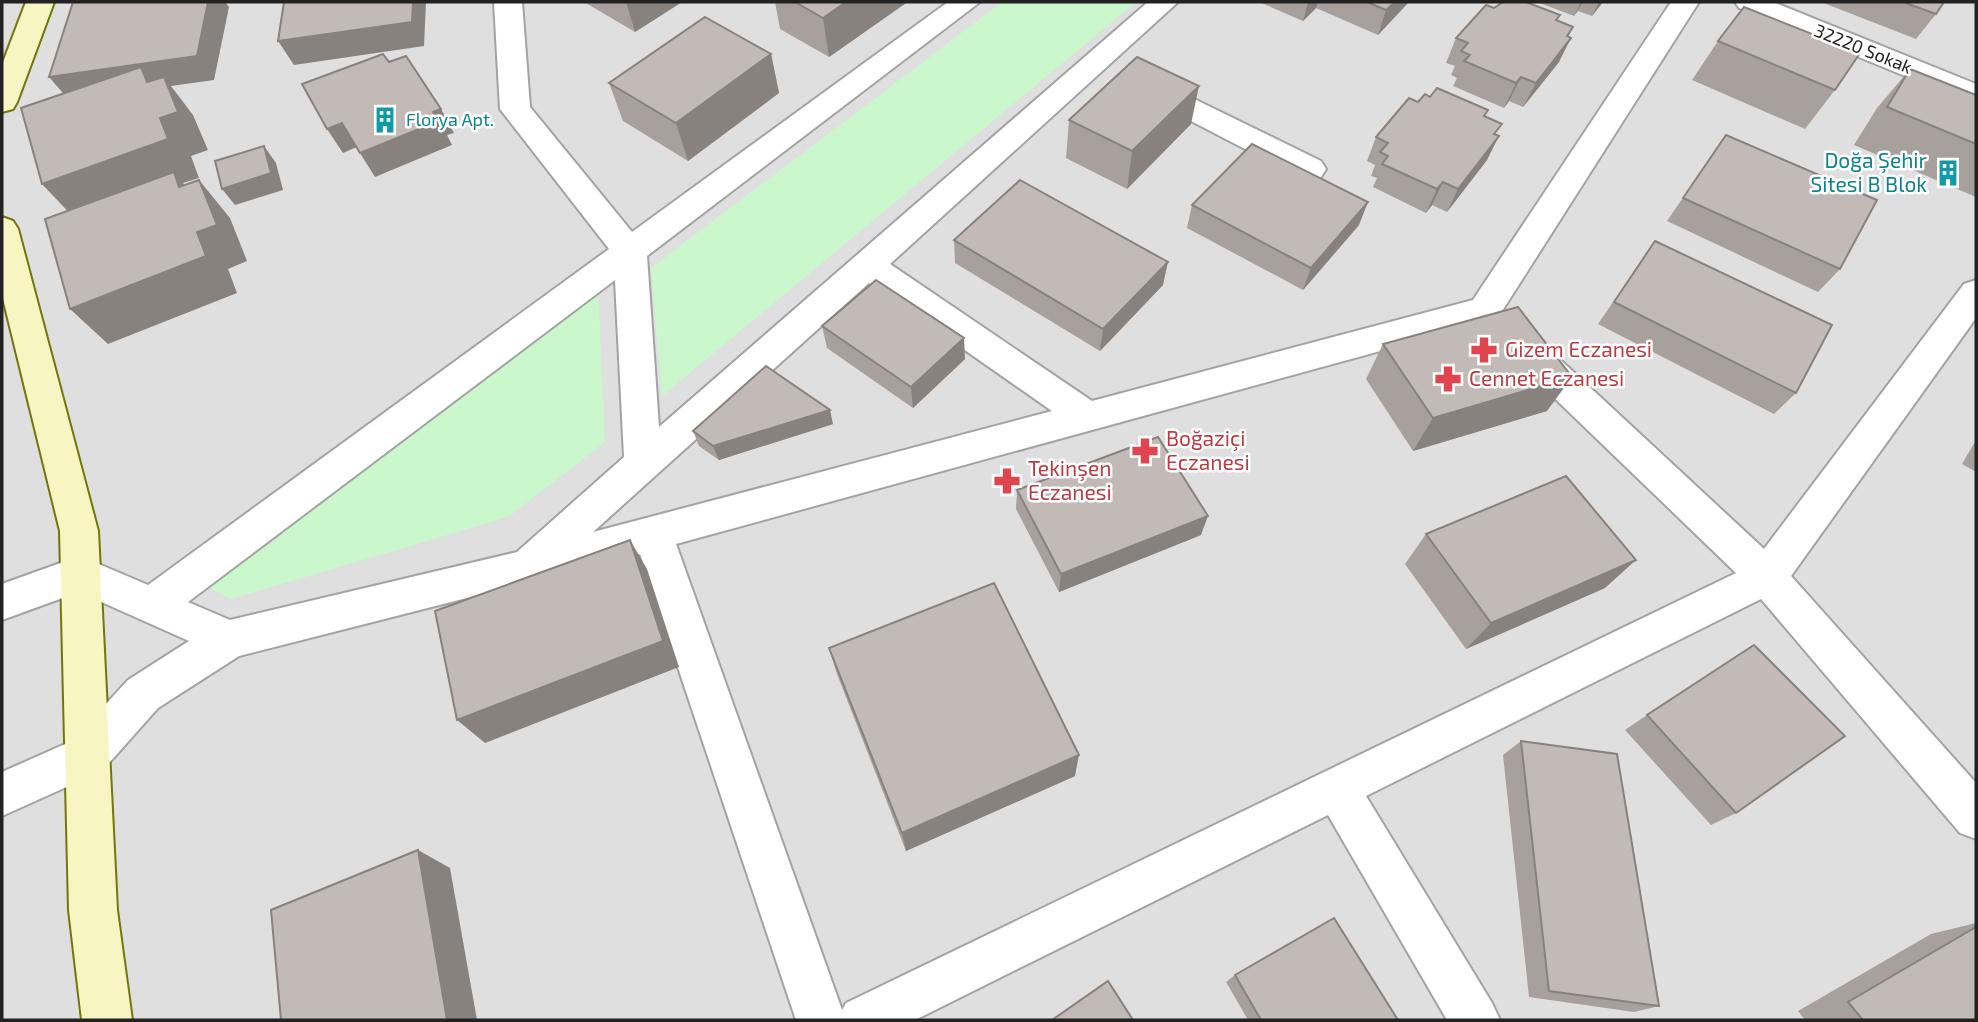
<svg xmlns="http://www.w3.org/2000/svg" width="1978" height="1022" viewBox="0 0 1978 1022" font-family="'Exo 2',sans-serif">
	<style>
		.residential { fill: #e0dfdf }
		.park { fill: #caf7cb }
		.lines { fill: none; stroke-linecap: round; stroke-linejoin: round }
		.minor-casing { stroke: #a3a3a3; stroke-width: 4 }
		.secondary-casing { stroke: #72760b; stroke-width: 4 }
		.minor { fill: #fff; fill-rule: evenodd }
		.secondary { fill: #f7f6c2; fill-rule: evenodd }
		.wall { fill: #a7a09d }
		.shaded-wall { fill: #88827f }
		.building { fill: #c2bab6; stroke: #88827f; stroke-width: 2 }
		.labels { text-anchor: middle; stroke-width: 5; stroke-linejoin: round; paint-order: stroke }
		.far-street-label { font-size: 18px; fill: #222; stroke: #fff }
		.far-culture-label { font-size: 18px; fill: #0d838f; stroke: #fff; text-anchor: start }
		.culture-label { font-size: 21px; fill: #0d838f; stroke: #fff; text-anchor: end }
		.health-label { font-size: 21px; fill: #be3a42; stroke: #fff; text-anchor: start }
	</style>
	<rect width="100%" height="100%" fill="#f1eee9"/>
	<rect class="residential" x="2" y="2" width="1974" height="1018"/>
	<g class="park">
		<polygon points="1002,2 1136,2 662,396 651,268"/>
		<polygon points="598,292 605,442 508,517 231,599 205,585"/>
	</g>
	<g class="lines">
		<g class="minor-casing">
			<g id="minor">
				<path d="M494 2H522L530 107 632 232 948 2H980L647 256 659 427 1148 2H1178L890 264 1092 401 1473 300 1671 2H1699L1497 319 676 544 842 1010 846 1003 1736 573 1515 360 1509 350 1515 340 1527 336 1539 340 1764 549 1964 284 1976 280V318L1791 576 1976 783V839L1960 833 1761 599 1366 796 1492 1003 1500 1020H1447L1328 815 915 1020H796L640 554 239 656 158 708 102 771 2 816V772L72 741 128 680 189 641 79 592 2 620V584L80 556 148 585 609 249 500 109ZM615 280 624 457 517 552 230 620 188 602ZM869 283 1052 411 593 532Z"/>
				<polygon points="1735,2 1773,2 1976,84 1976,105 1739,8"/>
				<polygon points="1147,76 1321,161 1326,169 1321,177 1310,180 1299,177 1137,93 1132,86 1137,79"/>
			</g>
		</g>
		<g class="secondary-casing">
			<g id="secondary">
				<polygon points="26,2 54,2 17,102 13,109 2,112 2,65"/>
				<polygon points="2,217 13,221 18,229 98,531 117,910 132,1020 82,1020 69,910 60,531 2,294"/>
			</g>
		</g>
		<use href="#minor" class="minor"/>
		<use href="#secondary" class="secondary"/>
	</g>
	<g class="wall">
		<polygon points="584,2 682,2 635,32"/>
		<polygon points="775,2 906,2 906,3 829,57 780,29"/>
		<polygon points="1259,2 1408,2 1407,4 1378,35 1316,8 1303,21"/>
		<polygon points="1537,2 1603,2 1592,16 1578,11 1574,16"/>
		<polygon points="1821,2 1944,2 1936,14 1916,39"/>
		<polygon points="1494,8 1557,20 1568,36 1559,62 1523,107 1509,101 1504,108 1453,86 1457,78 1451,75 1455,66 1446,63 1456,38"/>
		<polygon points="1718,41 1835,90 1805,129 1692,80"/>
		<polygon points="771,54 779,93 688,161 623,121 609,83"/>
		<polygon points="1910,69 1976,95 1976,197 1854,145 1877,108"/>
		<polygon points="1485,116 1496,135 1487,160 1447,212 1432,205 1426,213 1373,187 1377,178 1371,176 1375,165 1367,161 1376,137"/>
		<polygon points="1069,120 1191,124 1127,189 1066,158"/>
		<polygon points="1726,135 1840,269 1818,292 1667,221"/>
		<polygon points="1192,205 1359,225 1303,290 1187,228"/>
		<polygon points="954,240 1163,285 1100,351 955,263"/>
		<polygon points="1655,241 1796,393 1774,414 1598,324"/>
		<polygon points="822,326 965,359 913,408 827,348"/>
		<polygon points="1383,344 1547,411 1413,451 1366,379"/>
		<polygon points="833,424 719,460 699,446 693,431"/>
		<polygon points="1976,440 1976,472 1962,464"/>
		<polygon points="1017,490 1201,535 1059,592 1016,509"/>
		<polygon points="1426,534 1605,588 1466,649 1405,564"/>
		<polygon points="829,648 1075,776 906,851 837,674"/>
		<polygon points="1647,715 1736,813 1711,825 1625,730"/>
		<polygon points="1521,741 1659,1006 1634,1012 1529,997 1503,755"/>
		<polygon points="1976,923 1976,1020 1805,1020 1798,1011 1931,934"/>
		<polygon points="1235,975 1398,1020 1248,1020 1226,982"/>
	</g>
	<g class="shaded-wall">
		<polygon points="208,2 225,2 229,7 214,80 171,86 193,115 208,150 191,156 199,178 183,183 205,210 78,222 42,184 160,118 70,101 49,77"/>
		<polygon points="413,2 426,2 424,46 294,65 278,41"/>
		<polygon points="626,2 682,2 635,32"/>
		<polygon points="846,2 906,2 906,3 829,57 823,18"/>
		<polygon points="1308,2 1318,2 1316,8 1303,21"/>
		<polygon points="1395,2 1408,2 1407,4 1378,35 1386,10"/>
		<polygon points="1581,2 1583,2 1574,16"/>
		<polygon points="1599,2 1603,2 1592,16"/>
		<polygon points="1573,27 1561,51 1571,38 1559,62 1523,107 1536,83"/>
		<polygon points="771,54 779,93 688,161 676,123"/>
		<polygon points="1521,77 1509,101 1504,108 1516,83"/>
		<polygon points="1199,86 1191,124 1127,189 1132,151"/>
		<polygon points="441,109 454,133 447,135 452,145 375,177 360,153 433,112"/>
		<polygon points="342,123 357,147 343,153 327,129"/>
		<polygon points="1499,136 1487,160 1447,212 1458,189"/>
		<polygon points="264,146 276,163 283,190 235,205 222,189"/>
		<polygon points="199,180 230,218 247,261 228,269 237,293 108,344 70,309"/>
		<polygon points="1443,182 1432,205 1426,213 1437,189"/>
		<polygon points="1368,202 1359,225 1303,290 1311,268"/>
		<polygon points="1168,262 1163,285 1100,351 1103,329"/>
		<polygon points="964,338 965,359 913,408 911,387"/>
		<polygon points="1572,377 1547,411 1413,451 1433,418"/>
		<polygon points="830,410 833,424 719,460 713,446"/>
		<polygon points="1208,516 1201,535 1059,592 1061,574"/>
		<polygon points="630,540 647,569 679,667 485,743 457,720"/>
		<polygon points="1636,560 1605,588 1466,649 1491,623"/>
		<polygon points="1079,755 1075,776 906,851 902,833"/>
		<polygon points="418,850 450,868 477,1020 447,1020"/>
	</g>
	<g class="building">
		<polygon points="73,2 208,2 197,56 49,77"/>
		<polygon points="284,2 413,2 412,22 278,41"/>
		<polygon points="795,2 846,2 823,18"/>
		<polygon points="1367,2 1395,2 1386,10"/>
		<polygon points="1503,2 1526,2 1560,15 1556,20 1573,27 1567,36 1571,38 1536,83 1521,77 1516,83 1464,61 1470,55 1461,51 1468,43 1456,38 1486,5 1494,8"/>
		<polygon points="1903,2 1944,2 1936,14"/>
		<polygon points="1744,7 1860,53 1835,90 1718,41"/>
		<polygon points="705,17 771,54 676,123 609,83"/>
		<polygon points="383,54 389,62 406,56 441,109 433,112 439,121 360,153 342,123 327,129 302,84"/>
		<polygon points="1137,57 1199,86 1132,151 1069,120"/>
		<polygon points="141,67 147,82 164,77 178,112 160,118 168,139 42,184 21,108"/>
		<polygon points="1910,69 1976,95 1976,144 1887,107"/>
		<polygon points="1437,88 1488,110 1484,116 1502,124 1494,134 1499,136 1458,189 1443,182 1437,189 1382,164 1388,156 1380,152 1388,143 1376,137 1409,98 1418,102 1425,94 1430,97"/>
		<polygon points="1726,135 1877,200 1840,269 1683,198"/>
		<polygon points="1252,144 1368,202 1311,268 1192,205"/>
		<polygon points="264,146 271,173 222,189 215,161"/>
		<polygon points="174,172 179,187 199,180 217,225 197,232 206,256 70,309 45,219"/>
		<polygon points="1020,180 1168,262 1103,329 954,240"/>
		<polygon points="1655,241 1832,325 1796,393 1614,302"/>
		<polygon points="876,280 964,338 911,387 822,326"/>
		<polygon points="1518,307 1572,377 1433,418 1383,344"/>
		<polygon points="766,366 830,410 713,446 693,431"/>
		<polygon points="1158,437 1208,516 1061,574 1017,490"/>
		<polygon points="1566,476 1636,560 1491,623 1426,534"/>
		<polygon points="630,540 663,641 457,720 435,611"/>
		<polygon points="994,583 1079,755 902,833 829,648"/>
		<polygon points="1754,645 1845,736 1736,813 1647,715"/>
		<polygon points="1521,741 1617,754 1659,1006 1549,991"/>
		<polygon points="418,850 447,1020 281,1020 271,910"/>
		<polygon points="1334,918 1398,1020 1261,1020 1235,975"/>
		<polygon points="1976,927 1976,1020 1863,1020 1848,1002"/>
		<polygon points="1108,981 1133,1020 1052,1020"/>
	</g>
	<defs>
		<g id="building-bare" transform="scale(2.1)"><path d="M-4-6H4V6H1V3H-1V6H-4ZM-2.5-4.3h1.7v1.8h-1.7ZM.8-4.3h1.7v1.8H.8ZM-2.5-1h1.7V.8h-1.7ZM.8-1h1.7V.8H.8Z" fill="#0f9aa8" stroke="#fff" stroke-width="2.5" paint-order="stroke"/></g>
		<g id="pharmacy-bare" transform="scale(2.1)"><path d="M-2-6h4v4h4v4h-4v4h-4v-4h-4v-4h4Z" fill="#e0444e" stroke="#fff" stroke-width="2.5" paint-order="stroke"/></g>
	</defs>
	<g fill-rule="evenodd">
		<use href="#building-bare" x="385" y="120"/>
		<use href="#building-bare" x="1948" y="173"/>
		<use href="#pharmacy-bare" x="1484" y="350"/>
		<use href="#pharmacy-bare" x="1448" y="379"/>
		<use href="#pharmacy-bare" x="1145" y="451"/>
		<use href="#pharmacy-bare" x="1007" y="481"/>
	</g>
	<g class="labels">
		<g class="far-street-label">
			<text transform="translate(1863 49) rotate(22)" y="6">32220 Sokak</text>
		</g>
		<g class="far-culture-label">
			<text x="406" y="126">Florya Apt.</text>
		</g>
		<g class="culture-label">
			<text x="1927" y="168">Doğa Şehir<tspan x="1927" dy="24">Sitesi B Blok</tspan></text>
		</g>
		<g class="health-label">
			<text x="1505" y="357">Gizem Eczanesi</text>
			<text x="1469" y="386">Cennet Eczanesi</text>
			<text x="1166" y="446">Boğaziçi<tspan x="1166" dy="24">Eczanesi</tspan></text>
			<text x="1028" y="476">Tekinşen<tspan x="1028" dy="24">Eczanesi</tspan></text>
		</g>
	</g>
	<rect width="1978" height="1022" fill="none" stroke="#222222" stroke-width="7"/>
</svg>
